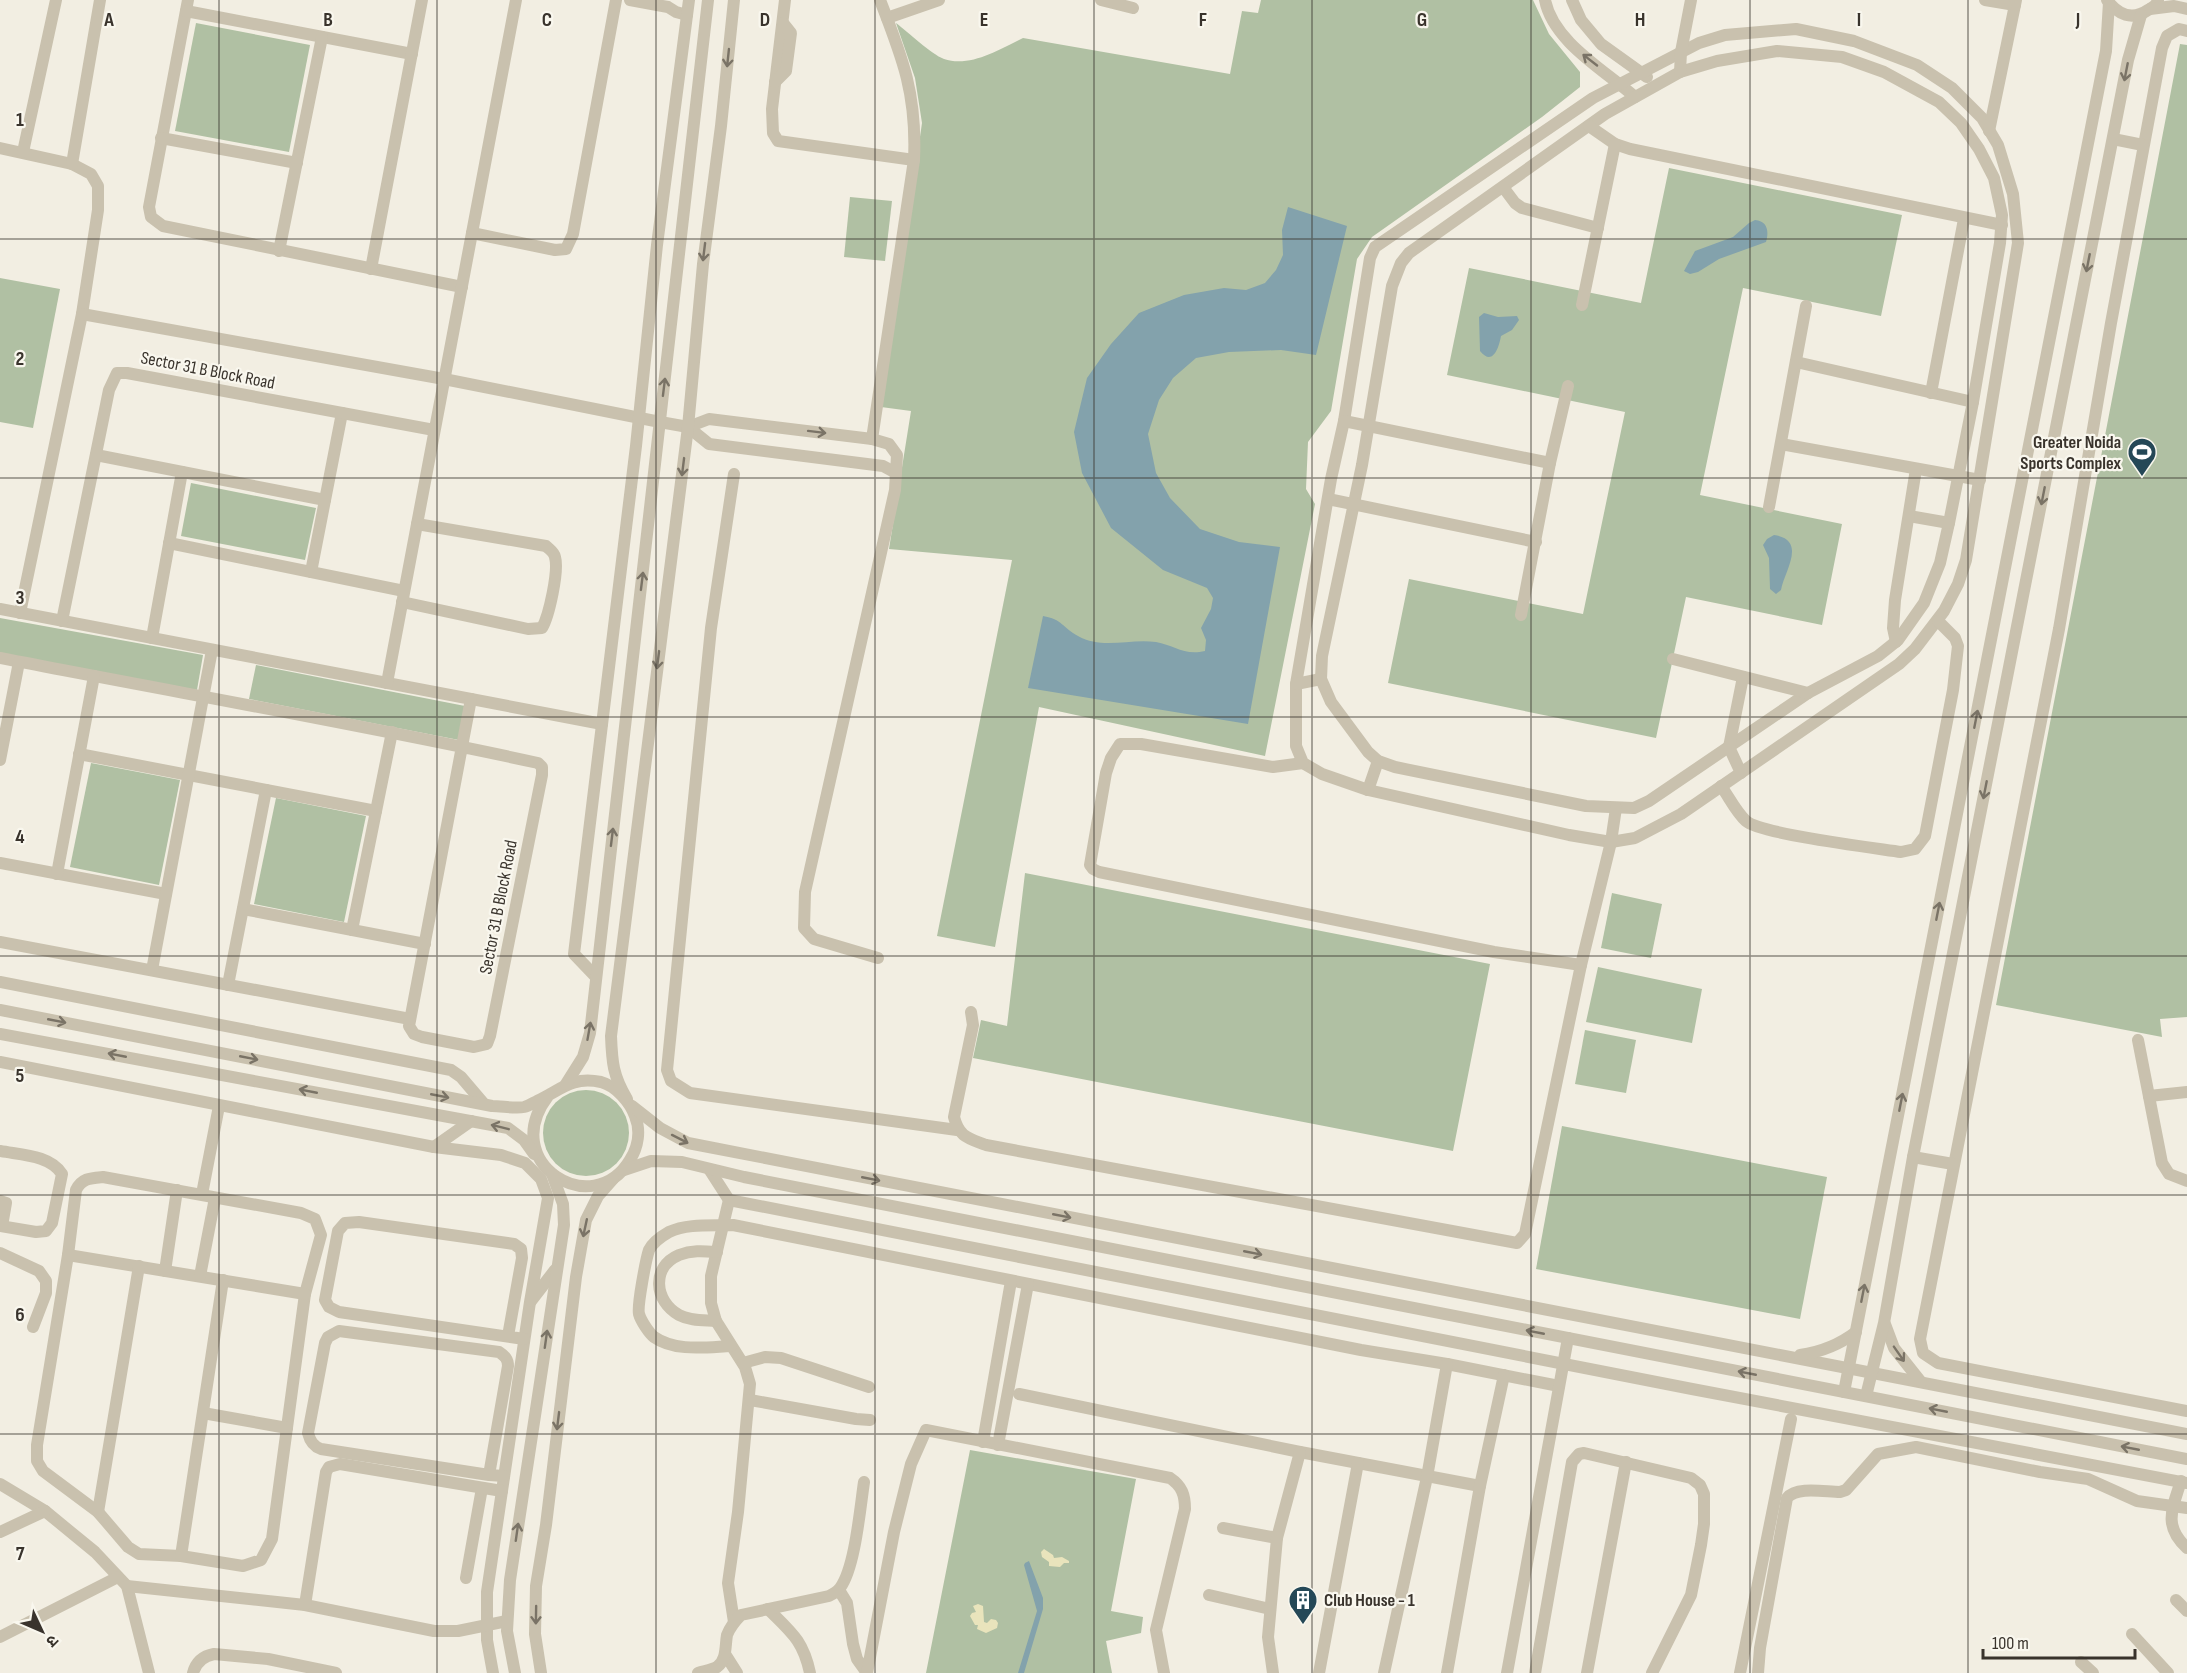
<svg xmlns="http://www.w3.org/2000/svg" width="2187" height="1673" viewBox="0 0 2187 1673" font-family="'Sofia Sans Condensed','Noto Sans Devanagari',sans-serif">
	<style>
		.green { fill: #b0c0a3 }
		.sand { fill: #e9e4bc }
		.water { fill: #83a2ac }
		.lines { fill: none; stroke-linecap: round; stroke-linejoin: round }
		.minor { stroke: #c9c1ae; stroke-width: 12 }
		.oneway { stroke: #7a7366 }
		.grid { fill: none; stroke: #39332c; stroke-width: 1.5; stroke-opacity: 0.55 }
		.labels { text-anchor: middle; stroke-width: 4.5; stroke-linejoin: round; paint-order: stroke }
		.street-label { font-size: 18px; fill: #39332c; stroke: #f9f7ee }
		.poi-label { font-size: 18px; font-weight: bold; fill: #39332c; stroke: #f9f7ee; text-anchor: end }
		.grid-label { font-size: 20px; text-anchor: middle; font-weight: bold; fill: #39332c; stroke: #f9f7ee; stroke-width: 4.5; stroke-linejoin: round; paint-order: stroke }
	</style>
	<rect width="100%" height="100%" fill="#f2eee2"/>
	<g class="green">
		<path d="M1261 0H1533L1549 34 1580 72V87L1542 117 1372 237 1357 259 1331 411 1308 442 1306 489 1315 504 1265 756 1039 707 995 947 937 936 1012 560 889 549 911 411 881 407 922 123 915 78 896 23C908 32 931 54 944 59 970 68 1000 49 1023 38L1230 74 1242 11 1258 13Z"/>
		<polygon points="196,23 310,45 289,152 175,131"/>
		<polygon points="2180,44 2187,45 2187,1017 2160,1019 2162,1037 1996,1005"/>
		<polygon points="1669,168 1902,215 1881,316 1743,288 1700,495 1842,524 1822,625 1686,597 1656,738 1388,683 1409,579 1583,614 1625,412 1447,375 1469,268 1641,303"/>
		<polygon points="850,197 892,201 885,261 844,257"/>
		<polygon points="0,278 60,289 33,428 0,422"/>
		<polygon points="191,483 316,508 305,560 181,536"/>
		<polygon points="0,618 203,655 197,690 0,654"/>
		<polygon points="256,665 465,706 459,740 249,699"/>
		<polygon points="91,763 180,780 159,885 70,867"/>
		<polygon points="276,798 366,816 344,922 254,904"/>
		<polygon points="1025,873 1490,964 1453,1151 973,1058 981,1020 1007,1026"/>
		<polygon points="1612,893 1662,904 1651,958 1601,948"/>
		<polygon points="1598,967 1702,989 1692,1043 1586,1022"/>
		<polygon points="1585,1030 1636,1040 1626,1093 1575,1084"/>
		<circle cx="586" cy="1133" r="43"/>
		<polygon points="1562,1126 1827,1177 1800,1319 1536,1269"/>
		<polygon points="970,1450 1136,1479 1111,1611 1143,1617 1141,1633 1106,1641 1112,1673 926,1673"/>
	</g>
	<g class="sand">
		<polygon points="1044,1549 1053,1555 1054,1558 1062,1557 1069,1561 1069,1563 1064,1563 1060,1567 1049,1566 1049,1562 1042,1557 1041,1552"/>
		<polygon points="978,1604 983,1606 984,1622 987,1623 991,1619 996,1620 998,1623 997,1628 986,1633 977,1629 978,1625 975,1625 970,1616 972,1613 976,1612 973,1606"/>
	</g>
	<g class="water">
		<path d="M1288 207 1347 226 1316 355 1281 350 1229 352 1196 358 1173 378 1159 400 1148 434 1156 473 1170 498 1200 529 1239 542 1280 547 1248 724 1028 688 1043 616C1062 619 1063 628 1078 636 1103 650 1130 638 1156 642 1174 645 1184 656 1205 651L1206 640 1201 628 1211 609 1213 598 1207 588 1163 570 1111 528 1082 473 1074 432 1087 378 1111 344 1139 313 1184 295 1224 288 1246 290 1265 283 1276 270 1283 255 1282 230Z"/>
		<path d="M1755 220C1768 221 1769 232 1766 242L1719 259 1698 272 1690 274 1684 271 1695 251 1733 237 1749 223Z"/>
		<path d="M1484 313 1498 317 1517 316 1519 320 1512 330 1501 336C1499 347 1493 367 1480 351L1479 317Z"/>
		<path d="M1774 535C1808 540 1784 572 1781 590L1776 594 1770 589 1769 558 1763 545 1767 539Z"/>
		<polygon points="1029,1561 1043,1598 1043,1609 1024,1673 1018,1673 1037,1611 1024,1565 1025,1563"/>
	</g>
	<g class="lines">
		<g class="minor">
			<polyline points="188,0 149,207 151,217 163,226 462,287"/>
			<polyline points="630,0 668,7 676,12 687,15"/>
			<polyline points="785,0 772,109 773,133 778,141 914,160"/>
			<polyline points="1101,0 1133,8"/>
			<path d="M1545 0C1553 42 1606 71 1635 97"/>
			<polyline points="1572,0 1581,20 1601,44 1647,77"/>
			<polyline points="1985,0 2015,5"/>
			<path d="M2107 0C2118 15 2132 21 2148 10 2153 7 2156 6 2158 0"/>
			<polyline points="2150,9 2174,6 2187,9"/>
			<polyline points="186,11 412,54"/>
			<polyline points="887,18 939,0"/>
			<polygon points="1796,29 1854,41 1917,65 1952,88 1982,118 1998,145 2013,194 2018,243 1966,560 1958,584 1944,611 1915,649 1899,664 1681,814 1635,838 1611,842 1569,835 1368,790 1322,774 1303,763 1296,746 1296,684 1331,479 1344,421 1370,258 1375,247 1593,98 1699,43 1725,35"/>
			<polyline points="2187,31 2179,29 2167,36 2162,48 2111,323 2059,629 1920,1339 1923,1353 1938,1363 2187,1411"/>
			<polygon points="1777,51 1842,57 1884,72 1939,102 1961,123 1979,149 1994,178 2002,215 2000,243 1973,402 1949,523 1940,563 1924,603 1898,640 1878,656 1808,693 1649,801 1634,808 1586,806 1395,767 1378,761 1368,752 1331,702 1321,679 1322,656 1362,465 1392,286 1401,263 1409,253 1605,114 1680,72 1717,61"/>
			<polyline points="1680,72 1681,52 1691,0"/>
			<polyline points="775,82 786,71 791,33 783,23"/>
			<polyline points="1589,126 1615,144 1630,149 2002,225"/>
			<polyline points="1989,131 2016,0"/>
			<polyline points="161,138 297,163"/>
			<polyline points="2113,139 2143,145"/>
			<polyline points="0,148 72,164 91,174 98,186 98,210 82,314 20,613"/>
			<polyline points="23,152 56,0"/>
			<polyline points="72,164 100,0"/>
			<polyline points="1503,187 1515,203 1522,208 1598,228"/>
			<polyline points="472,233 555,250 566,249 573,234 616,0"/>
			<polyline points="279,251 322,37"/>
			<polyline points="371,269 422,0"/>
			<polyline points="1582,305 1615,144"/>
			<polyline points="82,314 444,379 660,422 688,427 709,444 883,466 896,473"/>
			<polyline points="1796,362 1973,402"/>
			<polyline points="1931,393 1964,219"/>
			<polyline points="1344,421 1550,463"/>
			<polyline points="688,427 709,419 872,439 889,444 897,455 895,490 805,892 804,928 814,939 878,958"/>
			<path d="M872 439 914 160C917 95 903 59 880 0"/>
			<polyline points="1781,444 1980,480"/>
			<polyline points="96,455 325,500"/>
			<polyline points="734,474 711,628 667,1070 671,1081 690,1093 957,1130"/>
			<polyline points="1328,499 1536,542"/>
			<polyline points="1769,507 1806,306"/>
			<polyline points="1909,516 1949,523"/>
			<polyline points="169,543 404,591"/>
			<polyline points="311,572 342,413"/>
			<path d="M402 602 528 629 542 628C549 616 559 571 555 557 554 552 550 550 546 546L417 524"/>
			<polyline points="0,609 602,724"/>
			<polyline points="1521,615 1550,463 1568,386"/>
			<polyline points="62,621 109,390 117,373 127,373 434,430"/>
			<polyline points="152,638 182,472"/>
			<polyline points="1896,642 1893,628 1895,600 1916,469"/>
			<path d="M0 658C179 693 359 724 538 763L542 767V775L490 1036 487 1044 474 1047 422 1037 414 1034 409 1026 471 699"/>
			<polyline points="1673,659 1808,693"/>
			<polyline points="387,683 516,0"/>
			<polyline points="1296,684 1321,679"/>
			<polyline points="79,754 376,811"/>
			<polyline points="0,760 19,662"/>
			<polyline points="1303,763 1273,767 1141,744 1120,744 1111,758 1106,773 1090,865 1093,869 1099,872 1494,952 1581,965"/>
			<polyline points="1741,773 1729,747 1743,677"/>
			<path d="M1721 786C1729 797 1736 812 1746 821 1760 834 1875 848 1901 852L1915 849 1925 836 1953 690 1958 646 1955 638 1938 621"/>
			<polyline points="1368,790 1378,761"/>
			<polyline points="0,863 166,894"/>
			<polyline points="57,874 94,676"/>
			<polyline points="243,909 425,944"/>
			<polyline points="352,930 392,732"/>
			<polyline points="0,942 410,1019"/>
			<polyline points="152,970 212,650"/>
			<polyline points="596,977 574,954 636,446 657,245 689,0"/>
			<polyline points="0,982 451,1070 461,1077 484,1104"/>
			<polyline points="228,985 266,790"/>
			<path d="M0 1010 492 1106C502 1106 515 1109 524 1107 528 1106 533 1103 537 1101 561 1090 571 1076 601 1082 616 1086 630 1102 635 1116 641 1131 638 1147 630 1160 593 1222 497 1163 548 1096"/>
			<path d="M971 1012 973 1025 954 1117C959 1137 968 1138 986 1145L1517 1243 1525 1234 1581 965 1611 842 1616 808"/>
			<polyline points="0,1034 508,1128 524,1140 534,1154"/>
			<polyline points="2138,1040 2162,1163 2169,1174 2187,1181"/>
			<polyline points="0,1062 434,1147 501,1155 525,1163 541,1179 548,1198 530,1302 487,1592 487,1640 493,1673"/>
			<polyline points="566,1084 583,1057 590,1033 708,0"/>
			<polyline points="2149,1096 2187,1092"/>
			<path d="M627 1099C613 1076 612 1062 611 1036L688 427 703 264 721 126 734 0"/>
			<polyline points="632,1106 660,1128 688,1143 2187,1434"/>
			<polyline points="434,1147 471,1121"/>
			<path d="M0 1151C21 1155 50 1155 62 1174L52 1223 46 1231 36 1232 0 1226"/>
			<polyline points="1913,1157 1953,1164"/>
			<polyline points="709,1169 729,1200 1692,1389 2187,1483"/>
			<polyline points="624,1170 651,1161 682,1162 744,1177 2187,1459"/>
			<path d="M103 1177 301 1213 315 1219 321 1235 305 1294 272 1539 261 1560 243 1566 181 1556 139 1554 128 1547 98 1512 43 1471 37 1461V1445L68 1255 76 1190C82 1178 91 1178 103 1177Z"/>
			<polyline points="202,1194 219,1106"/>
			<polyline points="729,1200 711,1276 711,1303 716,1321 745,1367 750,1384 738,1512 728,1583 734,1622"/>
			<polyline points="0,1201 6,1203 2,1226"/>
			<polyline points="0,1253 39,1271 46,1281 46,1293 33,1327"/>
			<polyline points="68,1255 305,1294"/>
			<polyline points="165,1271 177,1190"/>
			<polyline points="200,1276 215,1198"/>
			<polyline points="531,1301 555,1270"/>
			<path d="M716 1321C704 1320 690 1321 679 1315 654 1301 651 1267 679 1255 692 1250 703 1251 717 1252"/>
			<polyline points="1885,1324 1894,1348 1921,1382"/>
			<polyline points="508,1336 522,1258 521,1249 514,1244 359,1222 345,1223 338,1231 325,1300 329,1307 339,1312 524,1339"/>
			<path d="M731 1346C707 1347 675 1352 654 1337 649 1333 641 1321 639 1314 637 1306 646 1259 649 1250 653 1242 662 1236 669 1232 688 1223 713 1226 733 1225L1361 1350 1447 1364 1559 1386"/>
			<path d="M1800 1355C1821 1352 1839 1345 1856 1332"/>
			<polyline points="743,1363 765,1357 781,1358 869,1387"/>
			<polyline points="1844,1392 2106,51 2109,2"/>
			<polyline points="1019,1394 1300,1452 1480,1486"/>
			<polyline points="1866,1396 1884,1323 1913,1157 2128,60 2141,15"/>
			<polyline points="750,1400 856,1419 870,1420"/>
			<polyline points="203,1413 287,1428"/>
			<polyline points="983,1442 1011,1281"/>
			<polyline points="998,1445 1028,1284"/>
			<path d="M489 1475 508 1366C508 1359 505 1356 499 1352L339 1331 328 1337 325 1343 308 1433C310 1441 313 1446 321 1449L489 1475 504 1476"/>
			<path d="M2181 1481C2172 1509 2163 1526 2187 1548"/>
			<polyline points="0,1484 45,1511 95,1552 127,1586 149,1673"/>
			<polyline points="98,1512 139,1266"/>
			<polyline points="1223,1528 1277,1538"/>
			<polyline points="0,1532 45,1511"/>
			<polyline points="181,1556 223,1280"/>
			<polyline points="466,1578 482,1488"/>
			<polyline points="127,1586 305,1605 434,1631 458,1631 507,1621"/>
			<polyline points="839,1590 847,1603 853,1644 857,1659 867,1673"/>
			<polyline points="1209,1595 1270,1609"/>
			<polyline points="2176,1600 2187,1611"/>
			<polyline points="305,1605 326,1472 329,1467 340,1464 502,1491"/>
			<path d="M768 1609C791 1632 803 1640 810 1673"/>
			<polyline points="2132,1634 2168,1673"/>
			<polyline points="0,1637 118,1577"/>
			<polyline points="725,1654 737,1673"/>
			<polyline points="2081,1662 2093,1673"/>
			<path d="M193 1673C196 1662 203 1656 214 1654L268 1659 336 1673"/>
			<polyline points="515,1673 507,1631 510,1580 564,1225 563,1204 552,1174"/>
			<polyline points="541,1673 535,1634 536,1586 546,1525 576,1277 586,1220 598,1196 613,1179"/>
			<path d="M698 1673C704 1671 712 1670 717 1667 727 1660 725 1646 727 1635 730 1627 735 1621 741 1615L829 1596C833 1594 837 1592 840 1588 855 1568 860 1509 864 1482"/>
			<path d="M867 1673 894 1532 911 1464 926 1430 1170 1478C1182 1486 1185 1495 1185 1509L1156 1630 1164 1673"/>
			<polyline points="1273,1673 1268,1637 1277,1538 1300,1452"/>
			<polyline points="1319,1673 1358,1463"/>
			<polyline points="1384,1673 1427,1477 1447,1364"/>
			<polyline points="1447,1673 1480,1486 1504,1375"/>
			<polyline points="1507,1673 1568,1338"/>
			<polyline points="1535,1673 1572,1462 1579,1454 1584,1453 1691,1478 1700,1485 1704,1494 1704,1524 1701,1545 1691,1595 1652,1673"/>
			<polyline points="1587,1673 1626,1462"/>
			<polyline points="1740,1673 1791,1419"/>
			<path d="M1758 1673 1760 1648 1787 1498C1797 1486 1825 1492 1840 1492L1846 1490 1878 1454 1916 1447 2040 1472 2088 1479 2137 1501 2187 1508"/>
		</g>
	</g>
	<defs><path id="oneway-shaft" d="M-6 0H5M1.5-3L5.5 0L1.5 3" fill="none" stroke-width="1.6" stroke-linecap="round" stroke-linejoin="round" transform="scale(1.5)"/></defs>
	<g class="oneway">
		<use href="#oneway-shaft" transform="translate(728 58) rotate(96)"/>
		<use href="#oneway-shaft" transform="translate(1590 60) rotate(-142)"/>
		<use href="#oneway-shaft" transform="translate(2126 72) rotate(101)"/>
		<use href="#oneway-shaft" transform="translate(704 252) rotate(97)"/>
		<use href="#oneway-shaft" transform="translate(2088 263) rotate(101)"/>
		<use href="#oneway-shaft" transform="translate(664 387) rotate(-83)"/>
		<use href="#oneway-shaft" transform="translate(817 432) rotate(7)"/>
		<use href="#oneway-shaft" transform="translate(683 467) rotate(97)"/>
		<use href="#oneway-shaft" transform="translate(2043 496) rotate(101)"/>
		<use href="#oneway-shaft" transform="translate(642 581) rotate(-83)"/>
		<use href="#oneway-shaft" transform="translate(658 660) rotate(97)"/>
		<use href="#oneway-shaft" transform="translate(1976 719) rotate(-79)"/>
		<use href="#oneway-shaft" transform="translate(1985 790) rotate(101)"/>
		<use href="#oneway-shaft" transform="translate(612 837) rotate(-83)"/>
		<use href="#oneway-shaft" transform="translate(1938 911) rotate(-79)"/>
		<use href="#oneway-shaft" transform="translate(57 1021) rotate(11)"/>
		<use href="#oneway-shaft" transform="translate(589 1031) rotate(-80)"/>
		<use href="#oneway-shaft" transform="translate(117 1055) rotate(-169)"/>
		<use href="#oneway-shaft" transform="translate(249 1058) rotate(11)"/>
		<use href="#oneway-shaft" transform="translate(308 1091) rotate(-169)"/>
		<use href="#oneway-shaft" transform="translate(440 1096) rotate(11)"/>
		<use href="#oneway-shaft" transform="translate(1901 1102) rotate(-79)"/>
		<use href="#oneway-shaft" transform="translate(500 1127) rotate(-166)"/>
		<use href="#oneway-shaft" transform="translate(680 1139) rotate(27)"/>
		<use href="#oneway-shaft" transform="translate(871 1179) rotate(11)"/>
		<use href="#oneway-shaft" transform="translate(1062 1216) rotate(11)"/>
		<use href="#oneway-shaft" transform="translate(585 1228) rotate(102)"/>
		<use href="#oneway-shaft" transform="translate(1253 1253) rotate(11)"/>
		<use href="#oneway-shaft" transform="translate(1863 1293) rotate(-79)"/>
		<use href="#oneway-shaft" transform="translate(1535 1332) rotate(-169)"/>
		<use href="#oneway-shaft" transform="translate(546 1339) rotate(-82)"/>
		<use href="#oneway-shaft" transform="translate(1899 1354) rotate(55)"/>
		<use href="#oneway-shaft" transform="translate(1747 1373) rotate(-169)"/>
		<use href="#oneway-shaft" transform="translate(1938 1410) rotate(-169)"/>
		<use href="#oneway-shaft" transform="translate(558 1421) rotate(97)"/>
		<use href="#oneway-shaft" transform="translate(2130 1448) rotate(-169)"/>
		<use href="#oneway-shaft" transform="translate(517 1532) rotate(-82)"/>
		<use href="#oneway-shaft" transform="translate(536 1615) rotate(91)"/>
	</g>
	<path class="grid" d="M219 0V1673M437 0V1673M656 0V1673M875 0V1673M1094 0V1673M1312 0V1673M1531 0V1673M1750 0V1673M1968 0V1673M0 239H2187M0 478H2187M0 717H2187M0 956H2187M0 1195H2187M0 1434H2187"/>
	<defs>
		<g id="stadium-pin" transform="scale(1.5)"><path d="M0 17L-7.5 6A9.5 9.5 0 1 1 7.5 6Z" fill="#254857" stroke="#f9f7ee"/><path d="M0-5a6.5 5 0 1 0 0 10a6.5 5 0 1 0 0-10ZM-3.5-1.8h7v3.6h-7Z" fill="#fff"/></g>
		<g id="building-pin" transform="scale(1.5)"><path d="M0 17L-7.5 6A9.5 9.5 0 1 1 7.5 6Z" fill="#254857" stroke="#f9f7ee"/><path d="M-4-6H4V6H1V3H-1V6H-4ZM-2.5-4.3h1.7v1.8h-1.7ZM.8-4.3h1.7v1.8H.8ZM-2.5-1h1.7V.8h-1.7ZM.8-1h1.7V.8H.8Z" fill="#fff"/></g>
	</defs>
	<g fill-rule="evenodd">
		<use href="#stadium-pin" x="2142" y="452"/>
		<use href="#building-pin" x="1303" y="1600"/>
	</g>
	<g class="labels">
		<g class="street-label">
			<text transform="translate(208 370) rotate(11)" y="6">Sector 31 B Block Road</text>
			<text transform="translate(498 907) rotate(-79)" y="6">Sector 31 B Block Road</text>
		</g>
		<g class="poi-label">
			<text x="2121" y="448">Greater Noida<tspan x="2121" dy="21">Sports Complex</tspan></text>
			<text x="1324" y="1606" text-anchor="start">Club House - 1</text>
		</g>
	</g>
	<g class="grid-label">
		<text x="109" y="26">A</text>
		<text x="328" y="26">B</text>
		<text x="547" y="26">C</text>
		<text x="765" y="26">D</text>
		<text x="984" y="26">E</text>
		<text x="1203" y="26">F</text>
		<text x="1422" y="26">G</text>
		<text x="1640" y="26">H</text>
		<text x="1859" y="26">I</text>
		<text x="2078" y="26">J</text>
		<text x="20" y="126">1</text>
		<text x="20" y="365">2</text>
		<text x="20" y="604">3</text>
		<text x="20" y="843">4</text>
		<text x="20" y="1082">5</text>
		<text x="20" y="1321">6</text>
		<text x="20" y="1560">7</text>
	</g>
	<g transform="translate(42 1631) rotate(134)" stroke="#f9f7ee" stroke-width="4.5" paint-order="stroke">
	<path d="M0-4.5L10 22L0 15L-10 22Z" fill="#39332c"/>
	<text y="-9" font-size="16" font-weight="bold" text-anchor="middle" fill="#39332c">उ</text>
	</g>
	<path d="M1983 1649v9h152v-9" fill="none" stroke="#39332c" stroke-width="3"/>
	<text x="1992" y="1649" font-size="18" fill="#39332c" stroke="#f9f7ee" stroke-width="4.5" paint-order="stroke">100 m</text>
</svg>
